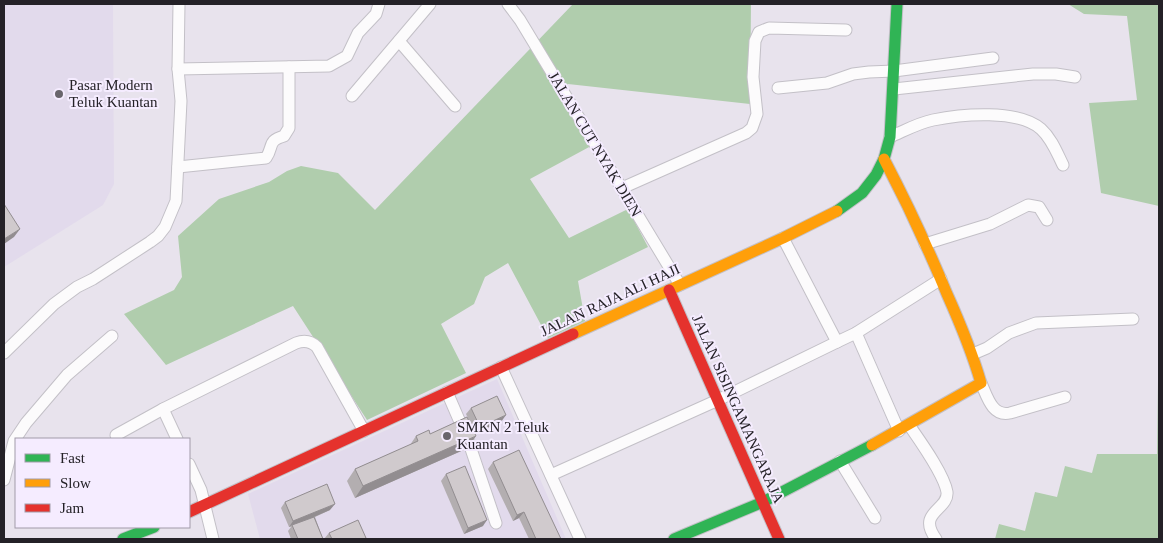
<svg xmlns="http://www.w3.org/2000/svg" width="1163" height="543" viewBox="0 0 1163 543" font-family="Georgia,serif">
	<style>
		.built { fill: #e2daec }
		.forest { fill: #b0cdad }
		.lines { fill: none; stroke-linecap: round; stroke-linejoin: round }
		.street-casing { stroke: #c3c0c7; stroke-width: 13 }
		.fast-casing { stroke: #c3c0c7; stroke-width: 13 }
		.slow-casing { stroke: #c3c0c7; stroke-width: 13 }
		.jam-casing { stroke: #c3c0c7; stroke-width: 13 }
		.street { stroke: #fcfbfc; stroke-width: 11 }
		.fast { stroke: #30b455; stroke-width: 11 }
		.slow { stroke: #ff9f0a; stroke-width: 11 }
		.jam { stroke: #e5322d; stroke-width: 11 }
		.wall { fill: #b3aeb0 }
		.shaded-wall { fill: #928d90 }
		.building { fill: #d0cacd; stroke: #928d90 }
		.poi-dot { fill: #69656c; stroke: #f5ecff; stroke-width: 2 }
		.labels { text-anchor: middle; stroke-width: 4; stroke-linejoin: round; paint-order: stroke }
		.poi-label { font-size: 15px; fill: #242127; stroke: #f5ecff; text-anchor: start }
		.street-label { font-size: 15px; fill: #242127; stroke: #f5ecff }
	</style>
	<rect width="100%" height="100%" fill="#e8e3ed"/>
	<g class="built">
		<polygon points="4,4 113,4 114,184 103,205 4,267"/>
		<polygon points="497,379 566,539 260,539 248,494"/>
	</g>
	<g class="forest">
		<polygon points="573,4 751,4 750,104 568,84 558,90 591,146 530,179 569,238 628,209 648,247 578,281 585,321 548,338 508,263 485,277 474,304 441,324 466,373 367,420 293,306 166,365 124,314 174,290 182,277 178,236 219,199 269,182 287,171 301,166 338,173 375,210"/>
		<polygon points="1068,4 1159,4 1159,206 1101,193 1089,103 1137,100 1127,16 1084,14"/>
		<polygon points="1159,307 1159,539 995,539 999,524 1025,531 1035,492 1057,497 1065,466 1092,473 1097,454 1157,454"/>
	</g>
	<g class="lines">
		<g class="street-casing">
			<g id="street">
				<polyline points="508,4 520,20 680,285"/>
				<polyline points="399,41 455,106"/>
				<polyline points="178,69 329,66 347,56 358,33 376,14 379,4"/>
				<polyline points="778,88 827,83 853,74 869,72 894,71 993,58"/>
				<polyline points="894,89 1033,74 1056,74 1075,77"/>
				<polyline points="352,96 430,4"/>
				<path d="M890 137C904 131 918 123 933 120 962 114 1018 109 1041 129 1052 139 1057 153 1063 165"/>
				<path d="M178 167 266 158C274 146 267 141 284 136L289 128V67"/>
				<polyline points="622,188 746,133 752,128 757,114 753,77 755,41 759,32 769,28 846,30"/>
				<polyline points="783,238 837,342"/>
				<polyline points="925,244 990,224 1028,205 1039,207 1047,220"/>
				<polyline points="856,333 899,431"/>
				<polyline points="4,353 54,304 77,287 93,279 150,242 158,236 165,227 176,201 181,101 178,69 179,4"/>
				<polyline points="973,354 987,348 1009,333 1036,323 1133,319"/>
				<polyline points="501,367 580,539"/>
				<path d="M981 383C987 396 992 417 1010 413L1065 397"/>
				<polyline points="447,392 469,443 496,523"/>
				<path d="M909 425C920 441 944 474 947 492 949 510 916 512 936 539"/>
				<polyline points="116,435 163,409"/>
				<path d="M177 439 163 409 296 343C304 340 311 341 317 347L364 431"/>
				<polyline points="840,461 875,518"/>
				<polyline points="189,464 201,490 213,539"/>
				<polyline points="551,475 718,400 837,342 856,333 941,279"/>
				<polyline points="4,480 14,441 26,423 67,375 112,336"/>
			</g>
		</g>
		<g class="fast-casing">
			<g id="fast">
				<polyline points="837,211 862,193 876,175 884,159 890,137 897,4"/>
				<polyline points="123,539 154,527"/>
				<polyline points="674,539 763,502 872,445"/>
			</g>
		</g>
		<g class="slow-casing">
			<g id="slow">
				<polyline points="573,334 783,238 837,211"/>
				<path d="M872 445 981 383C972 352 960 323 947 294 928 248 907 203 884 159"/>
			</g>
		</g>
		<g class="jam-casing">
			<g id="jam">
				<polyline points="669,290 779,539"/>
				<polyline points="189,512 573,334"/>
			</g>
		</g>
		<use href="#street" class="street"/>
		<use href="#fast" class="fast"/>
		<use href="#slow" class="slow"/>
		<use href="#jam" class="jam"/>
	</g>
	<g class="wall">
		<polygon points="471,408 501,422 475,433 466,414"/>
		<polygon points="430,434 468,448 355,498 347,481 355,469 410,445 416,436"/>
		<polygon points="493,462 561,539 529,539 519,518 513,521 488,469"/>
		<polygon points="446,474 483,526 464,534 441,481"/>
		<polygon points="285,502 330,510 315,517 323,539 291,539 288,531 291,527 289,527 281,508"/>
		<polygon points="329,533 365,539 324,539"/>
	</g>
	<g class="shaded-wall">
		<polygon points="20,229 14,237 4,244 4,239"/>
		<polygon points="506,415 501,422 475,433 480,427"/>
		<polygon points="476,436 468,448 355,498 363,486"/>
		<polygon points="335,504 330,510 293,526 292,525 289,527 293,521"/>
		<polygon points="524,512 519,518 513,521 517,515"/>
		<polygon points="487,520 483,526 464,534 468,528"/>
	</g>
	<g class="building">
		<polygon points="4,204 20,229 4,239"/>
		<polygon points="497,396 506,415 480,427 471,408"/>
		<polygon points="467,417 476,436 363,486 355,469 418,441 416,436 429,430 430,434"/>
		<polygon points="519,450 561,539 536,539 524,512 517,515 493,462"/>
		<polygon points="465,466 487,520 468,528 446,474"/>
		<polygon points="327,484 335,504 293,521 285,502"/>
		<polygon points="314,517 323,539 298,539 292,525"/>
		<polygon points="358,520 366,538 363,539 332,539 329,533"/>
	</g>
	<g class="poi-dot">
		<circle cx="59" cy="94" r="5"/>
		<circle cx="447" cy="436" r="5"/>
	</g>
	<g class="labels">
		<g class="poi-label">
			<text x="69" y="90">Pasar Modern<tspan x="69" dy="17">Teluk Kuantan</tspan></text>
			<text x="457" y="432">SMKN 2 Teluk<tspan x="457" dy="17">Kuantan</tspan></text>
		</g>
		<g class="street-label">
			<text transform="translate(595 144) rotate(59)" y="5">JALAN CUT NYAK DIEN</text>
			<text transform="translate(610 300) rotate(-25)" y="5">JALAN RAJA ALI HAJI</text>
			<text transform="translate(738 409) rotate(66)" y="5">JALAN SISINGAMANGARAJA</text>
		</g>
	</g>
	<rect width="1163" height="543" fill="none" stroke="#242127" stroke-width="10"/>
	<rect x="15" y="438" width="175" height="90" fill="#f5ecff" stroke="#a19ba9"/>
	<rect x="25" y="454" width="25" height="8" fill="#30b455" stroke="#a19ba9"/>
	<text x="60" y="463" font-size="15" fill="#242127">Fast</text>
	<rect x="25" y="479" width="25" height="8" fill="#ff9f0a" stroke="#a19ba9"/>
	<text x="60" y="488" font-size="15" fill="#242127">Slow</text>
	<rect x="25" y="504" width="25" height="8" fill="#e5322d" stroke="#a19ba9"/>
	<text x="60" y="513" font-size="15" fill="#242127">Jam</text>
</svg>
